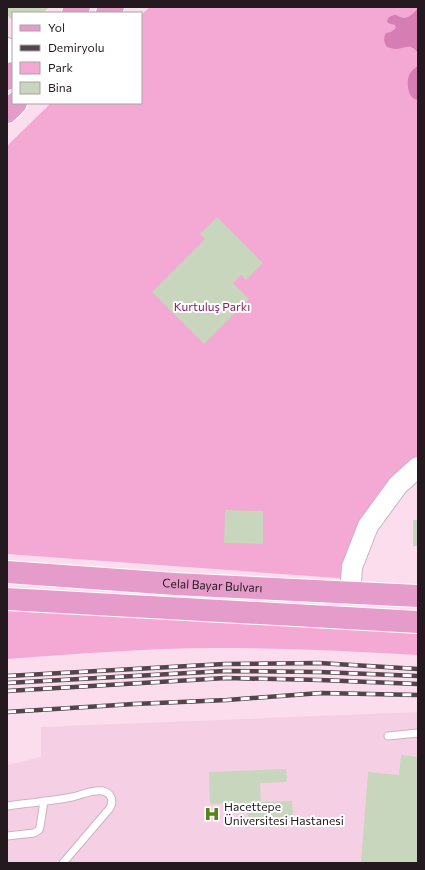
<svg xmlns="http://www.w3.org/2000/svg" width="425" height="870" viewBox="0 0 425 870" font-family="Commissioner,sans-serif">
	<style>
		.built { fill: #f5d0e4 }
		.green { fill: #f4a8d4 }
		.water { fill: #d67db3 }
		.building { fill: #c7d6bc }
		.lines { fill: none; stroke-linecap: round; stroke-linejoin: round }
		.lane-casing { stroke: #ceb1c1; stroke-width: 9 }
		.secondary-casing { stroke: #ceb1c1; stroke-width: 22 }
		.primary-casing { stroke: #fff; stroke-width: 24 }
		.lane { stroke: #fff; stroke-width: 7 }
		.secondary { stroke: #fff; stroke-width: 20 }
		.primary { stroke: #e69ccb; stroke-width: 22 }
		.rail-casing { stroke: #53454c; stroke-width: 4.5 }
		.rail { stroke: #fff; stroke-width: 3; stroke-dasharray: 9; stroke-linecap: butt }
		.labels { text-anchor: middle; stroke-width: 4; stroke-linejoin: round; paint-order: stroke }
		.park-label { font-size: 12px; fill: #892168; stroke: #fff }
		.street-label { font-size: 12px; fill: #23191e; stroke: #fff }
		.poi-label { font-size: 12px; fill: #23191e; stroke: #fff; text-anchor: start }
	</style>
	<rect width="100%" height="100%" fill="#fbdded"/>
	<polygon class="built" points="418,712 418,863 7,863 7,765 41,757 41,727"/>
	<g class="green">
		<polygon points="150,7 418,7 418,467 398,485 351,579 7,554 7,146 51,103 141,103 141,15"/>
		<path d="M7 606 418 629V655C351 651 283 648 215 648 146 648 76 654 7 659Z"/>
	</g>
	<g class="water">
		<path d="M418 8V53C410 43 407 48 397 49 394 49 391 48 387 47 384 43 383 38 386 33L391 32 396 28 395 25 388 23 387 21 388 18C397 12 396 17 404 18 409 18 415 12 418 8Z"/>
		<path d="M418 65V100C415 99 414 99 412 97 407 92 406 77 411 72 413 69 416 68 418 65Z"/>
	</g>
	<g class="building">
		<polygon points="7,7 49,7 43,13 13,13 13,21 7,15"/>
		<polygon points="217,217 263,263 246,280 241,275 233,283 249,299 204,344 152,292 205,239 200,234"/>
		<polygon points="225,510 263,511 263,544 224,543"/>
		<rect x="413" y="520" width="5" height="26"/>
		<polygon points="401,755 418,757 418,863 361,863 368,772 399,775"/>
		<polygon points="286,769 287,782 260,783 261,802 292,801 293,820 248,822 247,803 210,804 209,772"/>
	</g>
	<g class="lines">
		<g class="lane-casing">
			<g id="lane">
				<polyline points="388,736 418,733"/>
				<path d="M7 806C29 803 51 801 72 797 82 795 92 789 103 791 111 793 114 800 110 808L63 863"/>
				<polyline points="7,836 34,833 39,830 40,827 44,801"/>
			</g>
		</g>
		<g class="secondary-casing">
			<g id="secondary">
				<polyline points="7,48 13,55"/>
				<polyline points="351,582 352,567 368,526 398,485 418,467"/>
			</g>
		</g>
		<g class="primary-casing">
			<g id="primary">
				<polyline points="73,13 79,7"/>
				<polyline points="107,13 113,7"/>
				<polyline points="7,79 13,73"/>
				<polyline points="7,112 16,103"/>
				<path id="s1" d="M7 572 175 584 418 596"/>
				<polyline points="7,599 418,622"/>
			</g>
		</g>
		<use href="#lane" class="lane"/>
		<use href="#secondary" class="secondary"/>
		<use href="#primary" class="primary"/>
		<g class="rail-casing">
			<g id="rail">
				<polyline points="7,676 225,664 319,663 418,669"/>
				<polyline points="7,683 225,671 320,672 418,676"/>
				<polyline points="7,691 226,678 320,680 418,684"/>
				<polyline points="7,712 134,704 227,700 321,693 418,695"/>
			</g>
		</g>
		<use href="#rail" class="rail"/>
	</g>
	<defs>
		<g id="hospital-bare" transform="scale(1.2)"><path d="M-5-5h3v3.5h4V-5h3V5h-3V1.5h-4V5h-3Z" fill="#548519" stroke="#fff" stroke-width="2.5" paint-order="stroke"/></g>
	</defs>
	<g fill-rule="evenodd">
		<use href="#hospital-bare" x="212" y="814"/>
	</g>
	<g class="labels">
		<g class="park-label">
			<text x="212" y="311">Kurtuluş Parkı</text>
		</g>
		<g class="street-label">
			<text dy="4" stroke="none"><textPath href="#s1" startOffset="206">Celal Bayar Bulvarı</textPath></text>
		</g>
		<g class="poi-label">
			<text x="224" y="811">Hacettepe<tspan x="224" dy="14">Üniversitesi Hastanesi</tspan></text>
		</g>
	</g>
	<rect width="425" height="870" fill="none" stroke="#23191e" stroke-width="16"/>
	<rect x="12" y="12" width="130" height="92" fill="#ffffff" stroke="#a7a3a5"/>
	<rect x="20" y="25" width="20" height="6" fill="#e69ccb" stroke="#a7a3a5"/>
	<text x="48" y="32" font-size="12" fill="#23191e">Yol</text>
	<rect x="20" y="45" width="20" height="6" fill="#53454c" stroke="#a7a3a5"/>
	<text x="48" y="52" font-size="12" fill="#23191e">Demiryolu</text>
	<rect x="20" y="62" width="20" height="12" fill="#f4a8d4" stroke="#a7a3a5"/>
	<text x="48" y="72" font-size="12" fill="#23191e">Park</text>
	<rect x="20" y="82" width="20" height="12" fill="#c7d6bc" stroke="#a7a3a5"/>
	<text x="48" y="92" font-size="12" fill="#23191e">Bina</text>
</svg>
